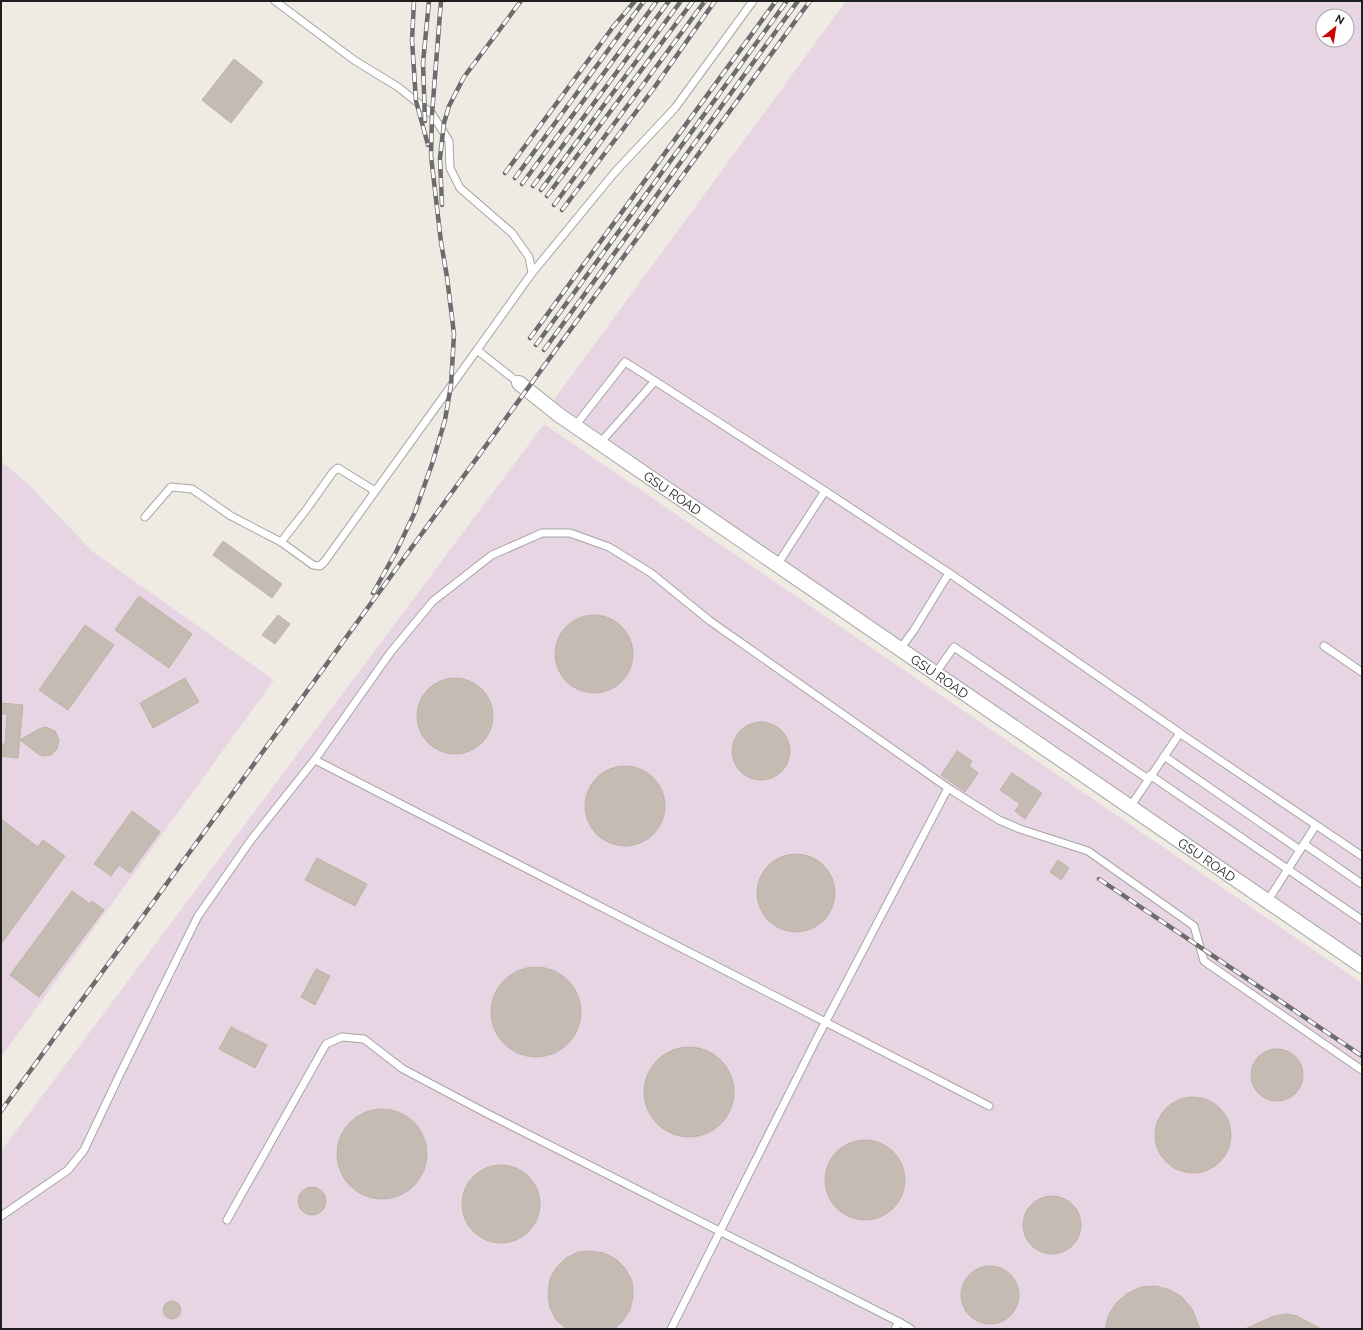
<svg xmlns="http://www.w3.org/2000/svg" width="1363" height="1330" viewBox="0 0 1363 1330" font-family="Raleway,sans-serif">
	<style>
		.industrial { fill: #e8d5e4; fill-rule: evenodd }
		.building { fill: #c4bbb3; stroke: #c1b2a5 }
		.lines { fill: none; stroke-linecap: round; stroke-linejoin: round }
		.service-casing { stroke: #a5a5a5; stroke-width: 9 }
		.minor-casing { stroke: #a5a5a5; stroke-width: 16 }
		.service { stroke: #fff; stroke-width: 7 }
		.minor { stroke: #fff; stroke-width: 14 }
		.rail-casing { stroke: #6c6c6c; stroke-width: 4.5 }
		.rail { stroke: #fff; stroke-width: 3; stroke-dasharray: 9; stroke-linecap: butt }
		.labels { text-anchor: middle; stroke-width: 3; stroke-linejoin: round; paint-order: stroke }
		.street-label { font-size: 13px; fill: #1e1e1e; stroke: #fff }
	</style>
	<rect width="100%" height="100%" fill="#efebe3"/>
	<g class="industrial">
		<path d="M846 1H1362V958L553 401ZM1323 16H1347V40H1323Z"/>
		<polygon points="544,424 1362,983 1362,1329 1,1329 1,1151"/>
		<polygon points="1,461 29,485 92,551 274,680 1,1057"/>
	</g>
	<g class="building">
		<polygon points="234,59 263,82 231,123 202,100"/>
		<polygon points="223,541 282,584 272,598 213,555"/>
		<polygon points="139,596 192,634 169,668 115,630"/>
		<circle cx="594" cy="654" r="39"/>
		<polygon points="278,615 290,624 275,644 262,635"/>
		<polygon points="85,625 114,645 68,710 39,690"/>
		<circle cx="455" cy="716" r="38"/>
		<polygon points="185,678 199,702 153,728 140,703"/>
		<polygon points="1,703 23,705 18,758 1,756 1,744 5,744 7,714 1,714"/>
		<circle cx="761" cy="751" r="29"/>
		<polygon points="46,727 55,731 59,740 57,749 51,755 43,756 38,754 20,740 39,729"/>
		<polygon points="957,751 972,761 969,766 978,773 965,792 941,775"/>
		<circle cx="625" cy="806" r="40"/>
		<polygon points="1012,773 1042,793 1025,819 1015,811 1020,804 1000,790"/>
		<polygon points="132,811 160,832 130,873 119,865 111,876 94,864"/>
		<polygon points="1,819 38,847 43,840 65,856 1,944"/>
		<circle cx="796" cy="893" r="39"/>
		<polygon points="317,858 367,884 355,906 305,880"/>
		<polygon points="1058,860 1069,868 1061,880 1050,872"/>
		<polygon points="72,891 90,904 92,901 104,910 39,997 10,975"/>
		<circle cx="536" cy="1012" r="45"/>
		<polygon points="316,969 330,976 315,1005 301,997"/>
		<polygon points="231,1027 267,1045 255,1068 219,1049"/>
		<circle cx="689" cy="1092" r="45"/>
		<circle cx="1277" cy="1075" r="26"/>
		<circle cx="1193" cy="1135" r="38"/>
		<circle cx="382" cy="1154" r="45"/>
		<circle cx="865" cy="1180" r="40"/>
		<circle cx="501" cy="1204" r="39"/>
		<circle cx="312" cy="1201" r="14"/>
		<circle cx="1052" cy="1225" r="29"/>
		<polygon points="591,1251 604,1253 616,1259 625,1268 632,1281 633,1296 630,1310 622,1322 614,1329 567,1329 557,1321 550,1308 548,1294 550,1279 556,1268 566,1258 578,1252"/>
		<circle cx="990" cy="1295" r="29"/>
		<polygon points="1156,1286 1170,1290 1182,1297 1192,1309 1200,1329 1105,1329 1109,1314 1117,1302 1128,1293 1141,1287"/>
		<circle cx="172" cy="1310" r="9"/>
		<polygon points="1286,1314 1297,1316 1321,1329 1245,1329 1274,1316"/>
	</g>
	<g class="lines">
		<g class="service-casing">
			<g id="service">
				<polyline points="275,1 354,60 398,87 432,114 449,141 450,168 460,188 512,233 529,257 532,273 477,350 519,383"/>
				<polyline points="532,273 615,172 675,108 753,1"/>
				<polyline points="575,426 625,362 655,381"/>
				<polyline points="600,443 655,381 825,491 777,565"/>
				<polyline points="825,491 949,573 914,630 900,649"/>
				<polyline points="145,517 171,487 192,489 231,516 281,542 313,565 320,566 325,561 477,350"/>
				<polyline points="281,542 306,510 333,472 338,468 375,491"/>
				<polyline points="949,573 1180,733 1130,807"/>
				<polyline points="1324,646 1362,672"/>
				<polyline points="935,674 954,647 1148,779"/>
				<polyline points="1178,732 1362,856"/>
				<polyline points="1164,756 1300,850"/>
				<polyline points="315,760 989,1106"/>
				<polyline points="1150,775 1362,920"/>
				<polyline points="1304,844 1362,884"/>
				<polyline points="1267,902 1316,825"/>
				<polyline points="1,1216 68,1170 84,1150 119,1076 198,916 251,840 316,758 390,653 433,601 492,555 542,533 570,533 609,547 651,573 710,621 951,790 999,820 1020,829 1088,851 1194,926 1204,961 1362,1070"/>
				<polyline points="227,1220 326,1044 342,1037 364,1039 403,1069 488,1114 899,1322 895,1329"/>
				<polyline points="899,1322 911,1329"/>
				<polyline points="671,1329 815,1042 948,788"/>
			</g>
		</g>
		<g class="minor-casing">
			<g id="minor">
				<path id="s1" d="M519 383 559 415 1362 966"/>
			</g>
		</g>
		<use href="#service" class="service"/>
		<use href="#minor" class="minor"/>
		<g class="rail-casing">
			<g id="rail">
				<polyline points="414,1 412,40 416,101 428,145"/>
				<polyline points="425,121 423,63 429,1"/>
				<polyline points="505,173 613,27 635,1"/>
				<polyline points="515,178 644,1"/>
				<polyline points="522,184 657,1"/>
				<polyline points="533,186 669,1"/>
				<polyline points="541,190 681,1"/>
				<polyline points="547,196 693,1"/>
				<polyline points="442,205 440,158 444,123 449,106 464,77 521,1"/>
				<polyline points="554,205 705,1"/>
				<polyline points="562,210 654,88 715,1"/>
				<polyline points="530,338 776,1"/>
				<polyline points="536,345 787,1"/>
				<polyline points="544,350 798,1"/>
				<polyline points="373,593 396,552 415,512 432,464 445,420 451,385 454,334 447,277 441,242 431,156 432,114 441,1"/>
				<polyline points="1099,879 1362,1056"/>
				<polyline points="1,1111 810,1"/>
			</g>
		</g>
		<use href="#rail" class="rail"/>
	</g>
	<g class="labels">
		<g class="street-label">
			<text dy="5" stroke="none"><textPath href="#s1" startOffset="189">GSU ROAD</textPath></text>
			<text dy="5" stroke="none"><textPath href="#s1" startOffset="513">GSU ROAD</textPath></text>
			<text dy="5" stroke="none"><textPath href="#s1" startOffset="837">GSU ROAD</textPath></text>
		</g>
	</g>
	<rect width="1363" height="1330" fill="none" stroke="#1e1e1e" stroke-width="4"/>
	<g transform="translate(1335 28) rotate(30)"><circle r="19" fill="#ffffff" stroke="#a5a5a5"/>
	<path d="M0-3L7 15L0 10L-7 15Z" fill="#cb0600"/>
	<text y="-6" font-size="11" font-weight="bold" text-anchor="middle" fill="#1e1e1e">N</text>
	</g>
</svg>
